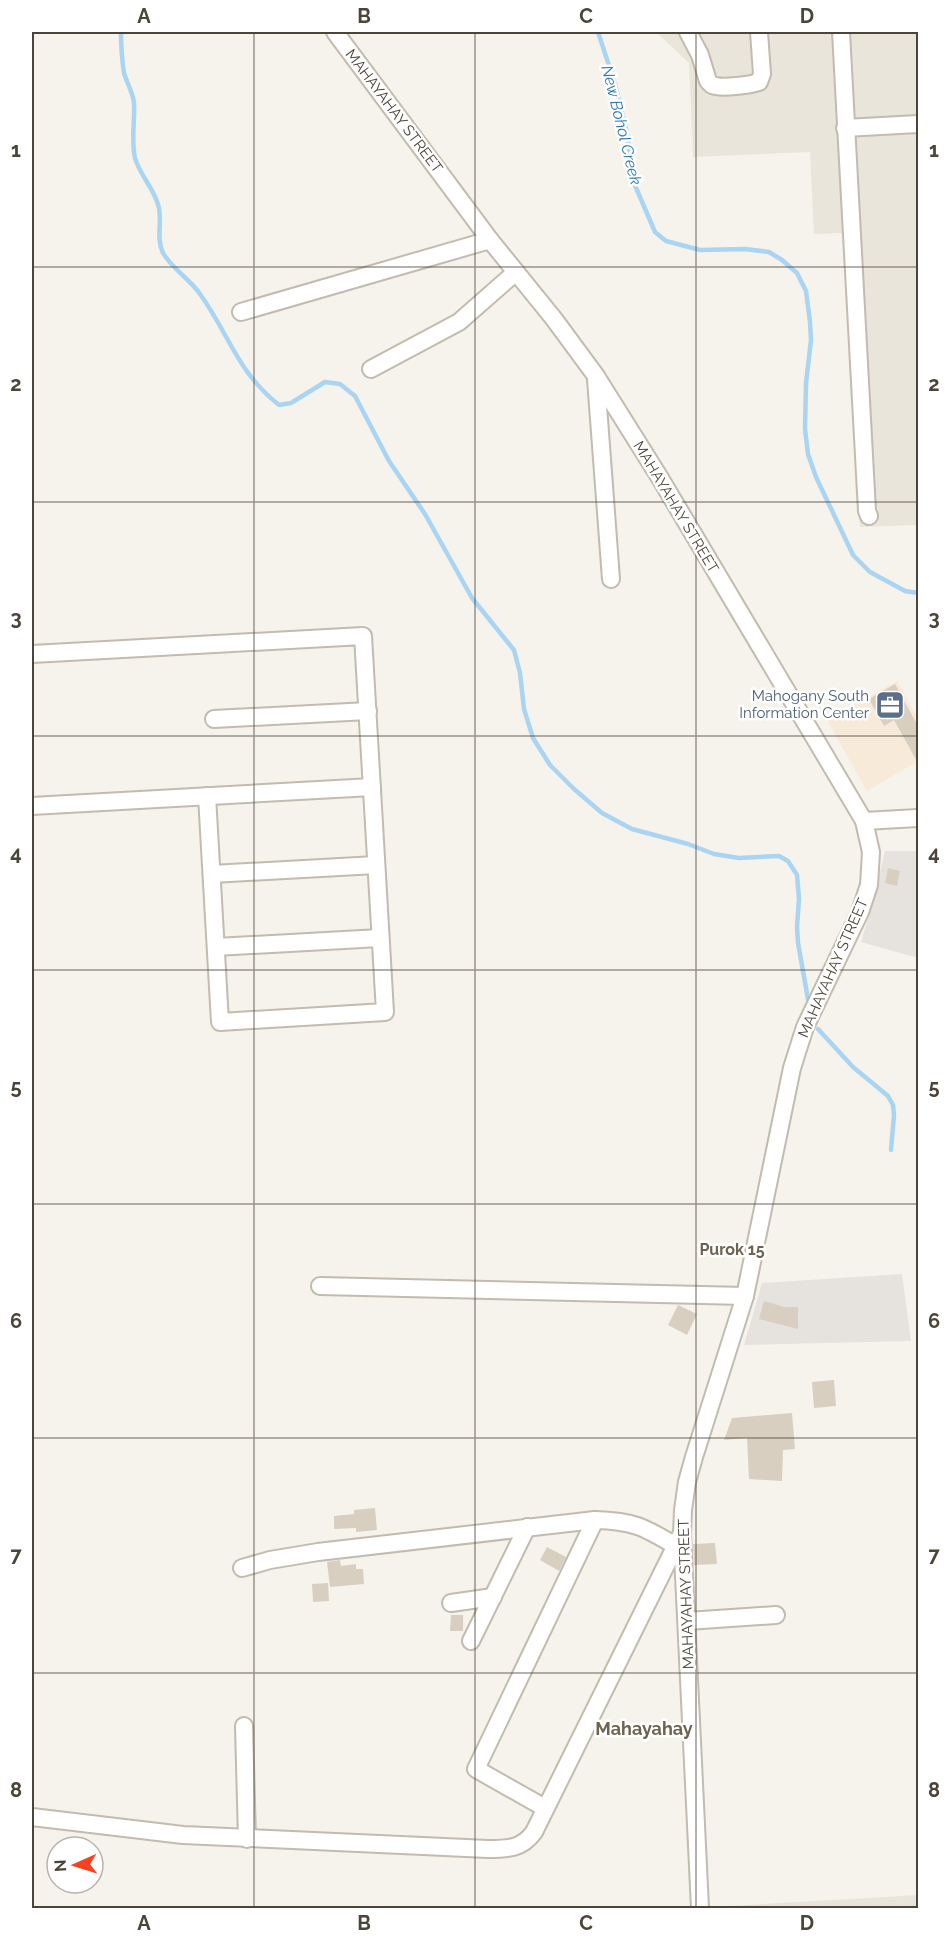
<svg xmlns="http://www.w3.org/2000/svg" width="950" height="1940" viewBox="0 0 950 1940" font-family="Raleway,sans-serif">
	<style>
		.residential { fill: #eae5da }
		.commercial { fill: #f7ead8 }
		.industrial { fill: #e6e2dd }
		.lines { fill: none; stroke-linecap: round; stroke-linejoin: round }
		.stream { stroke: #a9d4f2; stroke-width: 4.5 }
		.building { fill: #d8cfc1 }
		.street-casing { stroke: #c2bbae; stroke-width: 20 }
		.street { stroke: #fff; stroke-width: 16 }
		.grid { fill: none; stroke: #4b4439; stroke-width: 1.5; stroke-opacity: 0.55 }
		.labels { text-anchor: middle; stroke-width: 5; stroke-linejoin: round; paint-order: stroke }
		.street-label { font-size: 15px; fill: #4b4439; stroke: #fff }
		.service-label { font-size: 15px; fill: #4e5e75; stroke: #fff; text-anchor: end }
		.water-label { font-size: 16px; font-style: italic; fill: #2e7ab2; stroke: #fff }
		.neighbourhood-label { font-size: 16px; font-weight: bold; fill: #6e6250; stroke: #fff }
		.quarter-label { font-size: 18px; font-weight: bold; fill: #6e6250; stroke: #fff }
		.neatline { fill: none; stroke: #4b4439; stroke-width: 2 }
		.grid-label { font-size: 20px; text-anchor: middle; font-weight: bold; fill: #4b4439 }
	</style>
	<rect width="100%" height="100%" fill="#f6f3ec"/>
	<g class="residential">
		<polygon points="656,32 918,32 918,525 860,527 844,233 814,234 810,152 693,157 689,63"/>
		<polygon points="918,1895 918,1908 712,1908 712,1907"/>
	</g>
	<polygon class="commercial" points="897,681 918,719 918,761 867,791 827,720"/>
	<g class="industrial">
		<polygon points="885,851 918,851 918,958 861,942 874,899"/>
		<polygon points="902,1274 911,1341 744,1345 762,1283"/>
	</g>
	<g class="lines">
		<g class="stream">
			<path d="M121 32C121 45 122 60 124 73 127 83 133 93 134 103 135 121 131 141 135 158 140 176 155 189 159 208 162 223 156 238 163 253 172 269 190 279 200 294 229 334 237 372 279 405L291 403 325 382 340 384 355 396 389 461 425 514 472 598 514 650 520 673 524 709 533 738 550 765 574 789 602 813 632 829 688 844 714 854 739 858 779 856 788 861 797 875 799 899 797 927 798 943 809 1005"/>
			<polyline points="598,32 615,84 627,133 634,183 655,232 666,241 700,250 745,249 769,252 782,260 797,273 806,291 810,322 811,340 806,383 805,429 808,454 816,477 853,555 870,572 905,591 918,593"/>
			<polyline points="818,1029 853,1067 888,1096 893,1105 894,1115 891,1150"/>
		</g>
	</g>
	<g class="building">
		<polygon points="895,684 918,726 918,763 894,720 884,726 869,699"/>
		<polygon points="888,868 900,871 897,886 885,883"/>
		<polygon points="764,1301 784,1307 798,1307 798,1329 759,1319"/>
		<polygon points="678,1305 697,1314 687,1335 668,1325"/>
		<polygon points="834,1380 836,1406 814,1408 812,1382"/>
		<polygon points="792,1413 795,1449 783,1450 782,1481 749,1479 747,1438 724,1440 732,1418"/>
		<polygon points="375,1508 377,1530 356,1532 356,1528 334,1529 334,1516 354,1514 354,1510"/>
		<polygon points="715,1543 717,1564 694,1565 693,1544"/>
		<polygon points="547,1547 566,1557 559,1571 540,1560"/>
		<polygon points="340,1560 341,1566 356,1564 356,1569 363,1569 364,1584 330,1587 327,1562"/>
		<polygon points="328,1583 329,1601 313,1602 312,1584"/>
		<polygon points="451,1615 463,1615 463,1631 450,1631"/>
	</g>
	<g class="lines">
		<g class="street-casing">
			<g id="street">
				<polyline points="335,32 490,240 554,319 596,376 660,478 864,821 871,852 869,885 860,912 805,1027 792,1068 745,1296 694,1457 687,1482 683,1510 682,1534 700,1908"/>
				<path d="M688 32 700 55 708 81C711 84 711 86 716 86 725 88 750 85 759 82L762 74 759 32"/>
				<polyline points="841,32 867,511 869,516"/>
				<polyline points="845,128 918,124"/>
				<polyline points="241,312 490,240"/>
				<polyline points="371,369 459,322 516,272"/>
				<polyline points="596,379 611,579"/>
				<polyline points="32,654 363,636 385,1012 220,1022 207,796"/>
				<polyline points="214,719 368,711"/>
				<polyline points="32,806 372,787"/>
				<polyline points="864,821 918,818"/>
				<polyline points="212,874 376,865"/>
				<polyline points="216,947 380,938"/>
				<polyline points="320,1286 745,1296"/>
				<path d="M242 1568 270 1560 318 1552 595 1520C634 1521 644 1527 676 1546"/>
				<polyline points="451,1603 493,1597"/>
				<polyline points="687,1621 776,1615"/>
				<polyline points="471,1641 527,1527"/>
				<polyline points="244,1726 247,1839"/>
				<polyline points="545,1808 476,1769 595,1520"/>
				<path d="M32 1817 183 1835 488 1849C507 1849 522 1849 534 1832L681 1535"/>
			</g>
		</g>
		<use href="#street" class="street"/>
	</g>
	<path class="grid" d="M254 32V1908M475 32V1908M696 32V1908M32 267H918M32 502H918M32 736H918M32 970H918M32 1204H918M32 1438H918M32 1673H918"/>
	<defs>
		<g id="office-square" transform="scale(1.5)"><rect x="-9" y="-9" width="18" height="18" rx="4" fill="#5c6f8a" stroke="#fff"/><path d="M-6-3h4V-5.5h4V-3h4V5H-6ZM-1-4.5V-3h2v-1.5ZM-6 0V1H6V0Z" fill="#fff"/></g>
	</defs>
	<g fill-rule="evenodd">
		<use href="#office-square" x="890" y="705"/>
	</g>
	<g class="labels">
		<g class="street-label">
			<text transform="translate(394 111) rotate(53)" y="5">MAHAYAHAY STREET</text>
			<text transform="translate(676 507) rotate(59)" y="5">MAHAYAHAY STREET</text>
			<text transform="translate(833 968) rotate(-66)" y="5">MAHAYAHAY STREET</text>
			<text transform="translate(686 1594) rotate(-92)" y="5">MAHAYAHAY STREET</text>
		</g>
		<g class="service-label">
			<text x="869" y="701">Mahogany South<tspan x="869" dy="17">Information Center</tspan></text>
		</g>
		<g class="water-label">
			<text transform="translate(622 125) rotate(76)" y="6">New Bohol Creek</text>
		</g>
		<g class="neighbourhood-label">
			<text x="732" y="1255">Purok 15</text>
		</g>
		<g class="quarter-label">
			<text x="644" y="1735">Mahayahay</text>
		</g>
	</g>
	<rect width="950" height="1940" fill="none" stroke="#ffffff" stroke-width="66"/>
	<g transform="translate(75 1865) rotate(267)"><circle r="28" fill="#ffffff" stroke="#b7b4b0" stroke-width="1.5"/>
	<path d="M0-4.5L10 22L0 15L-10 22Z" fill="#fc3f1d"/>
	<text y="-9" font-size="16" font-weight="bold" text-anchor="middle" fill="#4b4439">N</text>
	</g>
	<rect x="33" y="33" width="884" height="1874" class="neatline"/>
	<g class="grid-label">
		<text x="144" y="23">A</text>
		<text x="364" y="23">B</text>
		<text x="586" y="23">C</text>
		<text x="807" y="23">D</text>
		<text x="16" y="157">1</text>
		<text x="934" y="157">1</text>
		<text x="16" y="391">2</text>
		<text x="934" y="391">2</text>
		<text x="16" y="625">3</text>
		<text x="934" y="625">3</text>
		<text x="16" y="860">4</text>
		<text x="934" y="860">4</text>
		<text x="16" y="1094">5</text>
		<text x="934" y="1094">5</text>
		<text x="16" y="1328">6</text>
		<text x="934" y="1328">6</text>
		<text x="16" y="1562">7</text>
		<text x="934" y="1562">7</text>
		<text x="16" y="1797">8</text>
		<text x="934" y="1797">8</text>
		<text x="144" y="1930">A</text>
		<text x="364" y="1930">B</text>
		<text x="586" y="1930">C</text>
		<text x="807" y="1930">D</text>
	</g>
</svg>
